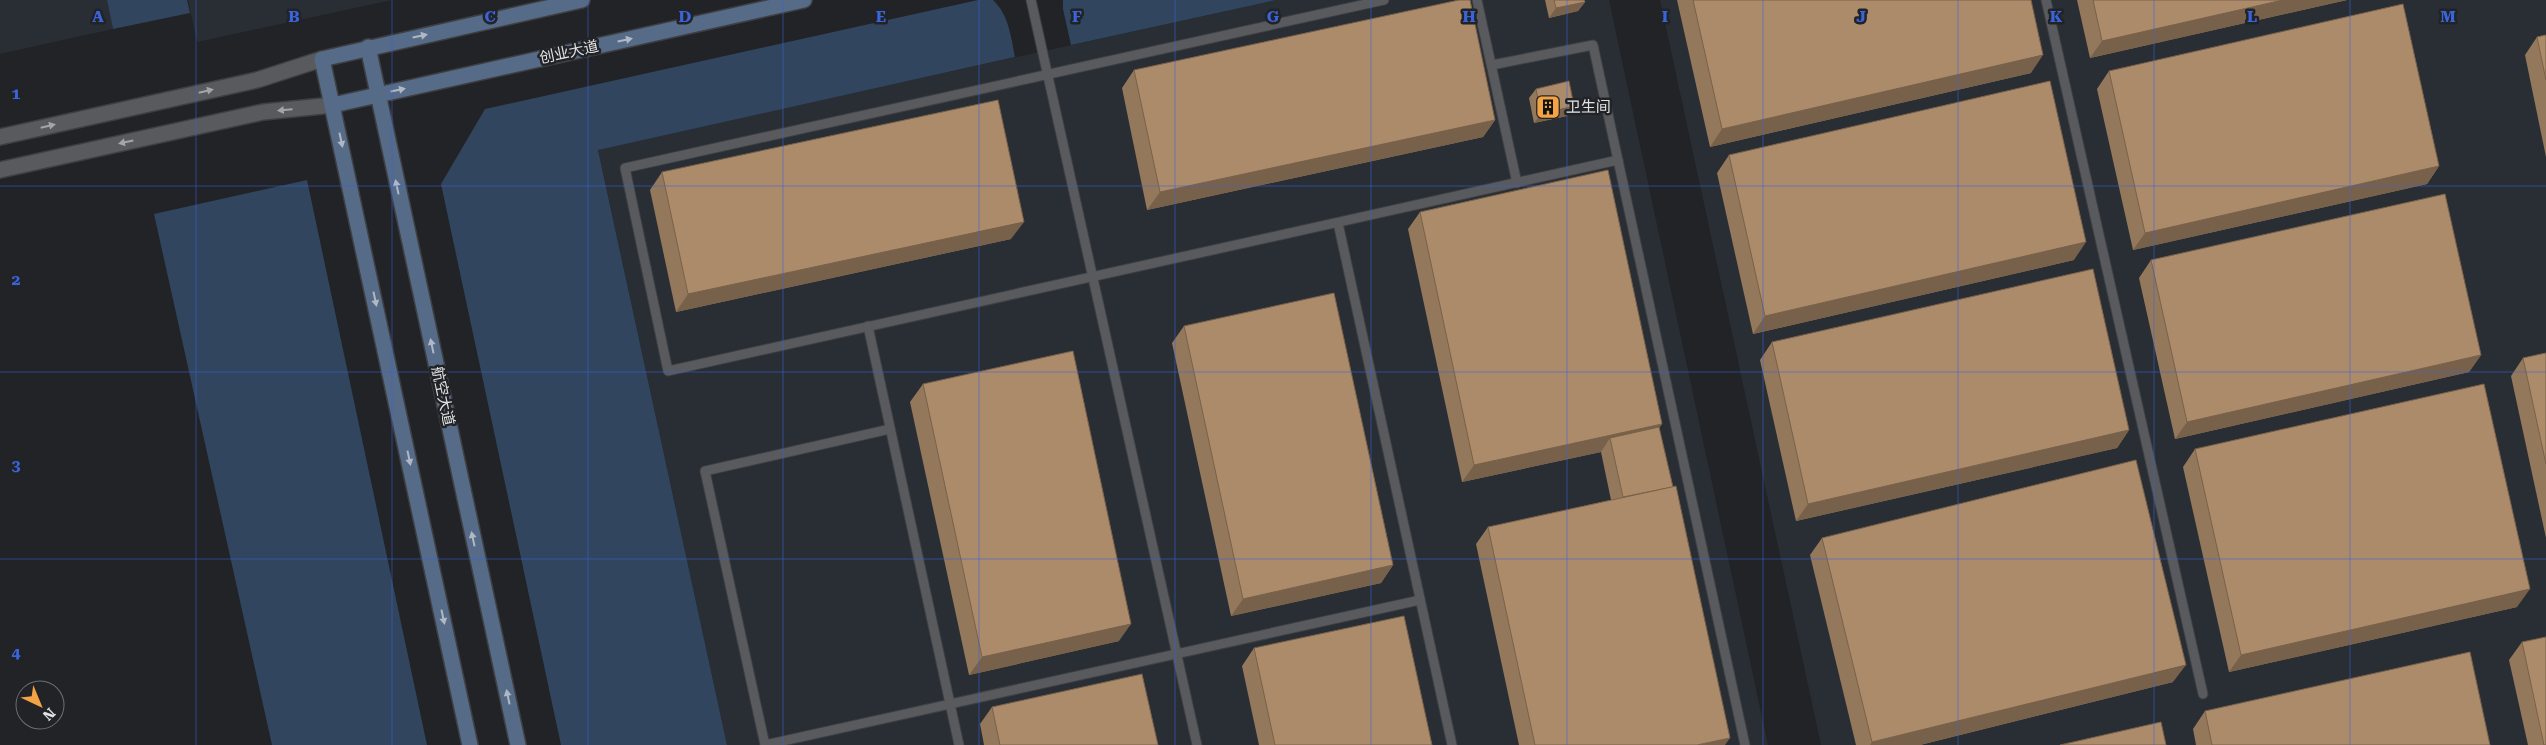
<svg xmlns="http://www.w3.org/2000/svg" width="2546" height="745" viewBox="0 0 2546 745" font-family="'Roboto Serif','Noto Sans SC',serif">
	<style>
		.built { fill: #292e35 }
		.green { fill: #31455f }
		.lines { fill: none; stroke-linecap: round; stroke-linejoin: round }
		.service-casing { stroke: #3e3f42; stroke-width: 11 }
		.tertiary-casing { stroke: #3e3f42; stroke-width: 18 }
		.secondary-casing { stroke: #3e3f42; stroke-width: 18 }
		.service { stroke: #585a5d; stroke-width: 9 }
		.tertiary { stroke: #585a5d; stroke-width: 15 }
		.secondary { stroke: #566b88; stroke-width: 15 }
		.wall { fill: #94785b }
		.shaded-wall { fill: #78614a }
		.building { fill: #ac8b6a; stroke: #78614a }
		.oneway { fill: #b0b8c3 }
		.oneway2 { fill: #a3a5a7 }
		.grid { fill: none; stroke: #3a64da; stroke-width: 1; stroke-opacity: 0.55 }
		.labels { text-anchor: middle; stroke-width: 5; stroke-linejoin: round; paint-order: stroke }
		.street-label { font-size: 15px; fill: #e0e2e3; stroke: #212326 }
		.poi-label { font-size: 15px; fill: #e0e2e3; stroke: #212326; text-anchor: start }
		.grid-label { font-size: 16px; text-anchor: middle; font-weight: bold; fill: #3a64da; stroke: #212326; stroke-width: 5; stroke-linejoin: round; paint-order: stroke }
	</style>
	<rect width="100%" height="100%" fill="#212326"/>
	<g class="built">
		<polygon points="0,0 107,0 113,29 0,54"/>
		<polygon points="188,0 392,0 197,42"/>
		<polygon points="1276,0 1609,0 1768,745 727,745 598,149"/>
		<polygon points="1660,0 2546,0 2546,745 1821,745"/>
	</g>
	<g class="green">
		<polygon points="107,0 187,0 190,13 113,29"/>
		<path d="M978 0H993C1009 15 1011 37 1015 57L598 150 727 745H561L441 184 485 109Z"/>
		<polygon points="1063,0 1276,0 1071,45 1063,9"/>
		<polygon points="307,180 427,745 272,745 154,214"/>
	</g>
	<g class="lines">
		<g class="service-casing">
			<g id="service">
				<polyline points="1031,0 1197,745"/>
				<polyline points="1384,0 625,168 668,371 1618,160"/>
				<polyline points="1477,0 1517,183"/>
				<polyline points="2046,0 2203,694"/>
				<polyline points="1492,65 1593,45 1745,745"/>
				<polyline points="1338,223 1452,745"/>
				<polyline points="868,326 959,745"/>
				<polyline points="890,429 705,471 765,745 1420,600"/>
			</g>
		</g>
		<g class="tertiary-casing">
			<g id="tertiary">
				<polyline points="0,137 257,80 322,59"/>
				<polyline points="0,170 263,112 333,105"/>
			</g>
		</g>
		<g class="secondary-casing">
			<g id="secondary">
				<polyline points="368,47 518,745"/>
				<polyline points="333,105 804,0"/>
				<polyline points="470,745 322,59 582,0"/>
			</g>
		</g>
		<use href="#service" class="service"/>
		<use href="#tertiary" class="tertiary"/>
		<use href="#secondary" class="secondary"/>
	</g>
	<g class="wall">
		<polygon points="1545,0 1584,0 1585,2 1578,11 1549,18"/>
		<polygon points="1677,0 2031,0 2031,73 1710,147"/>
		<polygon points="2077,0 2347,0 2090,58"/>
		<polygon points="2546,35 2546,157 2525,55 2537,37"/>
		<polygon points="1134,70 1495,120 1483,137 1147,210 1122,88"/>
		<polygon points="2109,71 2439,166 2427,184 2133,250 2097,89"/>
		<polygon points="1536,89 1567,116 1534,123 1529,98"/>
		<polygon points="1729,155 2074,260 1753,334 1717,173"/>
		<polygon points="662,172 1011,239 676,312 650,190"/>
		<polygon points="1420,212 1662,424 1659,427 1725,745 1519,745 1476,544 1488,527 1611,500 1601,452 1462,482 1408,229"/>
		<polygon points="2151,260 2481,355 2469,372 2175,439 2139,278"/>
		<polygon points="1184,326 1393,565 1381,583 1231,616 1172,343"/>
		<polygon points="1772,342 2129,430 2117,448 1796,521 1760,360"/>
		<polygon points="2546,353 2546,538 2511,376 2523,358"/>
		<polygon points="923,384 1119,641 969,675 910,402"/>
		<polygon points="2195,449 2517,607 2229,672 2183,467"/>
		<polygon points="1822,538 2173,682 1920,745 1856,745 1810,555"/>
		<polygon points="2522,642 2546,745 2528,745 2509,660"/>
		<polygon points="1254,648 1432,745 1259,745 1242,666"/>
		<polygon points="992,707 1158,745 984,745 980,724"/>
		<polygon points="2205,711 2490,745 2196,745 2193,729"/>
	</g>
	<g class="shaded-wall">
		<polygon points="2283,0 2347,0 2090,58 2102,41"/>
		<polygon points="1585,2 1578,11 1549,18 1556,8"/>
		<polygon points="2043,55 2031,73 1710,147 1722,129"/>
		<polygon points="1574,106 1567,116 1534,123 1541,114"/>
		<polygon points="1495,120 1483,137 1147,210 1160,192"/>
		<polygon points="2439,166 2427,184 2133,250 2145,233"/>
		<polygon points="1024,222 1011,239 676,312 688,294"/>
		<polygon points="2086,242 2074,260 1753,334 1765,316"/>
		<polygon points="2481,355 2469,372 2175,439 2187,422"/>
		<polygon points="1662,424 1650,441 1610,438 1601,452 1462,482 1474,465"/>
		<polygon points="2129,430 2117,448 1796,521 1808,504"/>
		<polygon points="1393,565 1381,583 1231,616 1243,599"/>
		<polygon points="2530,589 2517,607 2229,672 2241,655"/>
		<polygon points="1131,624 1119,641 969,675 982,657"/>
		<polygon points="2186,665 2173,682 1920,745 1870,745 1872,742"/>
		<polygon points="1730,738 1725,745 1697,745"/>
	</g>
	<g class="building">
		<polygon points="1459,0 1470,0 1495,120 1160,192 1134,70"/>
		<polygon points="1554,0 1584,0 1585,2 1556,8"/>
		<polygon points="1693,0 2031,0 2043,55 1722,129"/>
		<polygon points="2093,0 2283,0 2102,41"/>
		<polygon points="2403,4 2439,166 2145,233 2109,71"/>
		<polygon points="2546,35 2546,80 2537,37"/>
		<polygon points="1569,81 1574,106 1541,114 1536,89"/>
		<polygon points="2050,81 2086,242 1765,316 1729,155"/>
		<polygon points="998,100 1024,222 688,294 662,172"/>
		<polygon points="1608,170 1662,424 1474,465 1420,212"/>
		<polygon points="2445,194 2481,355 2187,422 2151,260"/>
		<polygon points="2093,269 2129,430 1808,504 1772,342"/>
		<polygon points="1334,293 1393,565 1243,599 1184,326"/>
		<polygon points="1073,351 1131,624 982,657 923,384"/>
		<polygon points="2546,353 2546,464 2523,358"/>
		<polygon points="2484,384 2530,589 2241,655 2195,449"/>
		<polygon points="1659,427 1673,487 1623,497 1610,438"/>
		<polygon points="2136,460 2186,665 1872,742 1822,538"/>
		<polygon points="1676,486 1730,738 1697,745 1535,745 1488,527"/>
		<polygon points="1404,616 1432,745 1275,745 1254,648"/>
		<polygon points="2546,637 2546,745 2544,745 2522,642"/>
		<polygon points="2470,652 2490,745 2212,745 2205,711"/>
		<polygon points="1142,674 1158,745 1000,745 992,707"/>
		<polygon points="2161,722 2166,745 2060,745"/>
	</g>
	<defs><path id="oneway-solid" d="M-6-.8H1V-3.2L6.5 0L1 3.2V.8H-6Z" transform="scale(1.25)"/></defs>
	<g class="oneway">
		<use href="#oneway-solid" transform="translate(420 36) rotate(-12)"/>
		<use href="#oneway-solid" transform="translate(625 40) rotate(-12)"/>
		<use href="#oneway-solid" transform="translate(398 90) rotate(-12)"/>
		<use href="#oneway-solid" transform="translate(341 140) rotate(78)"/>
		<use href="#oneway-solid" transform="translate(397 187) rotate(-102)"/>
		<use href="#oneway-solid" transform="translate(375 299) rotate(78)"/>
		<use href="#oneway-solid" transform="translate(432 346) rotate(-102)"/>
		<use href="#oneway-solid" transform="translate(409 458) rotate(78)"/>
		<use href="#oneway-solid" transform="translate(473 539) rotate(-102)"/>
		<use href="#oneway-solid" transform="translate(443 617) rotate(78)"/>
		<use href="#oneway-solid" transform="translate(508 697) rotate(-102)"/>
	</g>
	<g class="oneway2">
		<use href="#oneway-solid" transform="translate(206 91) rotate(-13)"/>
		<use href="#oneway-solid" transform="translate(285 110) rotate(175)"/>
		<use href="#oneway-solid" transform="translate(48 126) rotate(-13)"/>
		<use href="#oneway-solid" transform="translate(126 142) rotate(168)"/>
	</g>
	<path class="grid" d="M196 0V745M392 0V745M588 0V745M783 0V745M979 0V745M1175 0V745M1371 0V745M1567 0V745M1763 0V745M1958 0V745M2154 0V745M2350 0V745M0 186H2546M0 372H2546M0 559H2546"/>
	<defs>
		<g id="building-square" transform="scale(1.25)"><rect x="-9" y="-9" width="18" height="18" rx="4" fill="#f4a344" stroke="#212326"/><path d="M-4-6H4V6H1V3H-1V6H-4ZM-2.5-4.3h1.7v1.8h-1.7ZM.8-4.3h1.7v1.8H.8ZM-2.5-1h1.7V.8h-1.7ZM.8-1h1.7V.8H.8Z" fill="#111"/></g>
	</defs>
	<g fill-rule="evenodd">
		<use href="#building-square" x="1548" y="107"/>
	</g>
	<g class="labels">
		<g class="street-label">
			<text transform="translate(569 52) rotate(-12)" y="5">创业大道</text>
			<text transform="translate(443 396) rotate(78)" y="5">航空大道</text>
		</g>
		<g class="poi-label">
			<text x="1566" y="112">卫生间</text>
		</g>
	</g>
	<g class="grid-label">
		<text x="98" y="22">A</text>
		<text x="294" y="22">B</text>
		<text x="490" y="22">C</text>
		<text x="685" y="22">D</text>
		<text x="881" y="22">E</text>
		<text x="1077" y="22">F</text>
		<text x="1273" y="22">G</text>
		<text x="1469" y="22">H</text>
		<text x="1665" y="22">I</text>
		<text x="1861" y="22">J</text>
		<text x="2056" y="22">K</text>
		<text x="2252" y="22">L</text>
		<text x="2448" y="22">M</text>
		<text x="16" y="99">1</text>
		<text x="16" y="285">2</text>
		<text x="16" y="471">3</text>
		<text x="16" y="658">4</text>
	</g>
	<g transform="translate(40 705) rotate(136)"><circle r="24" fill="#212326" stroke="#6d6f72"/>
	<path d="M0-4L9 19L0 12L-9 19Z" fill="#f4a344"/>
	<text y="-8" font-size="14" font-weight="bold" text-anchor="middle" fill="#e0e2e3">N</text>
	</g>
</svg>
